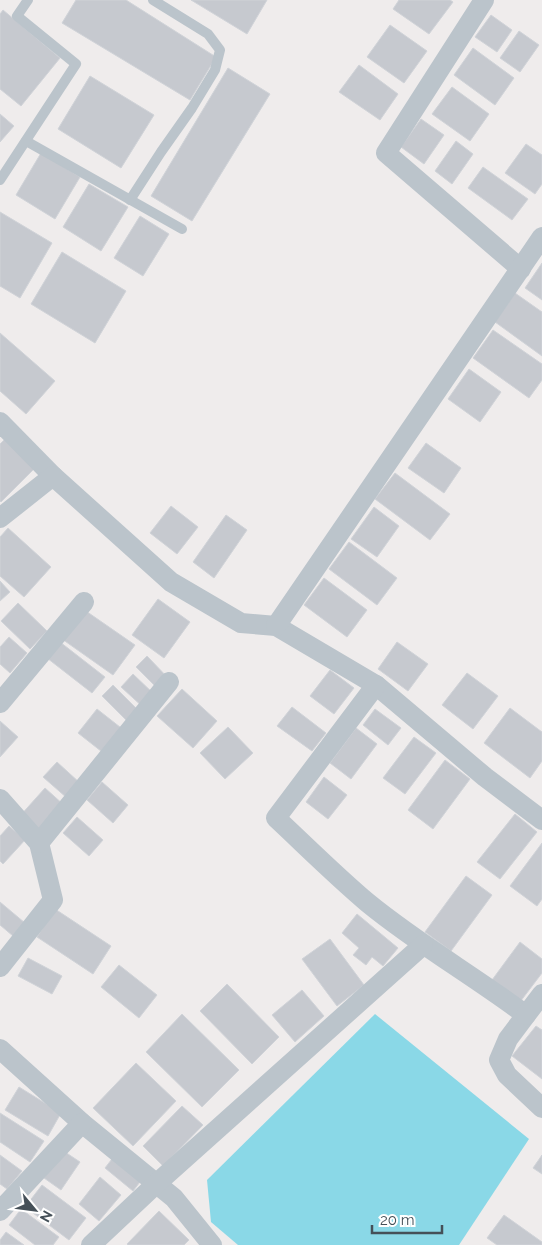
<svg xmlns="http://www.w3.org/2000/svg" width="542" height="1245" viewBox="0 0 542 1245" font-family="Raleway,sans-serif">
	<style>
		.water { fill: #8ad8e7 }
		.building { fill: #c6c9cf; stroke: #d0d3d8 }
		.lines { fill: none; stroke-linecap: round; stroke-linejoin: round }
		.service { stroke: #bbc4cb; stroke-width: 10 }
		.minor { stroke: #bbc4cb; stroke-width: 20 }
	</style>
	<rect width="100%" height="100%" fill="#efecec"/>
	<polygon class="water" points="375,1014 529,1139 459,1245 238,1245 211,1222 207,1180"/>
	<g class="building">
		<polygon points="76,0 126,0 216,57 190,100 62,23"/>
		<polygon points="191,0 267,0 247,34"/>
		<polygon points="399,0 450,0 453,2 429,34 393,9"/>
		<polygon points="3,10 60,58 21,106 0,89 0,14"/>
		<polygon points="491,15 512,30 497,52 475,37"/>
		<polygon points="390,25 427,51 404,83 367,57"/>
		<polygon points="519,31 539,45 520,72 500,58"/>
		<polygon points="473,48 514,78 495,105 454,75"/>
		<polygon points="359,65 398,94 380,120 339,92"/>
		<polygon points="228,68 270,94 192,221 151,196"/>
		<polygon points="90,76 154,115 121,168 58,129"/>
		<polygon points="452,87 489,114 470,141 432,114"/>
		<polygon points="0,114 14,126 0,142"/>
		<polygon points="421,119 444,135 424,164 401,147"/>
		<polygon points="456,141 473,154 452,184 435,171"/>
		<polygon points="526,144 542,155 542,184 535,194 505,173"/>
		<polygon points="41,153 80,177 55,219 16,195"/>
		<polygon points="483,167 528,199 512,220 468,188"/>
		<polygon points="89,184 128,207 101,251 63,227"/>
		<polygon points="0,212 52,243 20,298 0,286"/>
		<polygon points="140,216 169,234 143,276 114,258"/>
		<polygon points="62,252 126,291 95,343 31,304"/>
		<polygon points="542,263 542,300 525,288"/>
		<polygon points="515,293 542,312 542,356 495,322"/>
		<polygon points="493,330 542,364 542,380 529,398 473,358"/>
		<polygon points="0,333 55,381 26,414 0,391"/>
		<polygon points="469,369 501,392 480,422 448,399"/>
		<polygon points="8,436 38,465 1,502 0,501 0,444"/>
		<polygon points="426,443 461,468 444,493 408,468"/>
		<polygon points="395,473 450,514 430,540 375,499"/>
		<polygon points="171,506 198,527 177,554 150,533"/>
		<polygon points="374,507 399,526 377,557 351,539"/>
		<polygon points="226,515 247,530 214,578 193,562"/>
		<polygon points="8,528 51,567 24,597 0,576 0,537"/>
		<polygon points="349,542 397,578 377,605 329,569"/>
		<polygon points="324,578 367,610 347,637 304,605"/>
		<polygon points="0,581 10,592 0,601"/>
		<polygon points="158,599 190,622 164,658 132,635"/>
		<polygon points="18,603 47,631 30,649 1,621"/>
		<polygon points="83,609 135,645 113,675 62,639"/>
		<polygon points="9,637 27,653 10,673 0,664 0,647"/>
		<polygon points="60,642 105,677 92,693 47,658"/>
		<polygon points="397,642 428,664 408,691 378,669"/>
		<polygon points="147,656 169,679 158,689 136,667"/>
		<polygon points="330,670 354,688 334,714 310,696"/>
		<polygon points="467,673 498,696 473,729 442,705"/>
		<polygon points="133,674 156,696 144,708 121,687"/>
		<polygon points="113,685 139,711 128,722 102,696"/>
		<polygon points="182,689 217,721 193,748 157,716"/>
		<polygon points="292,707 326,733 312,751 277,726"/>
		<polygon points="510,708 542,732 542,761 530,778 484,743"/>
		<polygon points="97,709 125,731 106,755 78,733"/>
		<polygon points="375,709 401,728 388,745 363,725"/>
		<polygon points="0,721 18,737 0,757"/>
		<polygon points="228,727 253,753 225,779 200,753"/>
		<polygon points="356,728 377,744 351,779 330,763"/>
		<polygon points="414,737 436,753 405,794 383,778"/>
		<polygon points="445,760 470,779 433,829 408,810"/>
		<polygon points="57,762 80,783 67,798 43,777"/>
		<polygon points="324,777 347,795 328,819 306,802"/>
		<polygon points="102,782 128,805 113,823 87,800"/>
		<polygon points="45,788 65,806 40,835 19,817"/>
		<polygon points="515,814 537,832 500,879 477,862"/>
		<polygon points="77,817 103,840 89,856 63,833"/>
		<polygon points="9,826 25,840 3,864 0,861 0,836"/>
		<polygon points="542,843 542,899 537,906 510,886"/>
		<polygon points="466,876 492,895 451,951 425,932"/>
		<polygon points="0,902 25,923 13,936 0,925"/>
		<polygon points="55,909 111,946 93,974 37,937"/>
		<polygon points="357,914 398,948 383,966 372,957 366,965 353,955 359,948 342,933"/>
		<polygon points="330,939 364,985 337,1006 302,959"/>
		<polygon points="520,942 542,959 542,973 520,1002 492,980"/>
		<polygon points="28,958 62,976 52,994 18,976"/>
		<polygon points="119,965 157,995 139,1018 101,987"/>
		<polygon points="227,984 279,1037 252,1064 200,1011"/>
		<polygon points="302,990 324,1016 295,1042 272,1015"/>
		<polygon points="182,1014 239,1070 202,1107 146,1052"/>
		<polygon points="536,1026 542,1030 542,1079 512,1056"/>
		<polygon points="136,1063 176,1101 133,1146 93,1108"/>
		<polygon points="19,1087 61,1113 48,1136 5,1110"/>
		<polygon points="182,1106 203,1125 163,1166 143,1146"/>
		<polygon points="0,1113 44,1141 30,1162 0,1142"/>
		<polygon points="62,1150 80,1162 61,1190 44,1178"/>
		<polygon points="0,1155 22,1171 7,1189 0,1184"/>
		<polygon points="115,1155 143,1178 133,1191 105,1168"/>
		<polygon points="542,1155 542,1174 533,1168"/>
		<polygon points="100,1177 121,1195 99,1221 79,1204"/>
		<polygon points="42,1185 86,1218 69,1240 25,1207"/>
		<polygon points="21,1209 59,1237 53,1245 35,1245 9,1225"/>
		<polygon points="159,1211 189,1240 184,1245 128,1245 127,1244"/>
		<polygon points="504,1215 542,1242 542,1245 497,1245 487,1238"/>
		<polygon points="6,1232 24,1245 0,1245 0,1240"/>
	</g>
	<g class="lines">
		<g class="service">
			<polyline points="26,141 182,229"/>
			<polyline points="0,180 76,64 17,16 28,0"/>
			<polyline points="130,200 161,152 192,108 215,70 220,50 208,34 153,0"/>
		</g>
		<g class="minor">
			<polyline points="484,0 386,153 521,269"/>
			<polyline points="0,422 53,476"/>
			<polyline points="0,518 53,476 171,582 241,623 276,626 376,685 485,777 542,820"/>
			<polyline points="276,626 542,237"/>
			<path d="M376 685 276 818C306 846 336 876 368 903 418 944 474 976 526 1015L508 1039 499 1060 507 1075 542 1108"/>
			<polyline points="0,703 84,602"/>
			<polyline points="0,799 39,843 53,900 0,967"/>
			<polyline points="39,843 169,682"/>
			<polyline points="526,1015 542,994"/>
			<polyline points="0,1049 82,1123 174,1198 212,1245"/>
			<polyline points="0,1211 82,1123"/>
			<polyline points="91,1245 156,1184 423,945"/>
		</g>
	</g>
	<g transform="translate(35 1210) rotate(119)" stroke="#ffffff" stroke-width="4" paint-order="stroke">
	<path d="M0-4L9 19L0 12L-9 19Z" fill="#455058"/>
	<text y="-8" font-size="14" font-weight="bold" text-anchor="middle" fill="#455058">N</text>
	</g>
	<path d="M372 1225v8h70v-8" fill="none" stroke="#455058" stroke-width="2.5"/>
	<text x="380" y="1225" font-size="15" fill="#455058" stroke="#ffffff" stroke-width="4" paint-order="stroke">20 m</text>
</svg>
